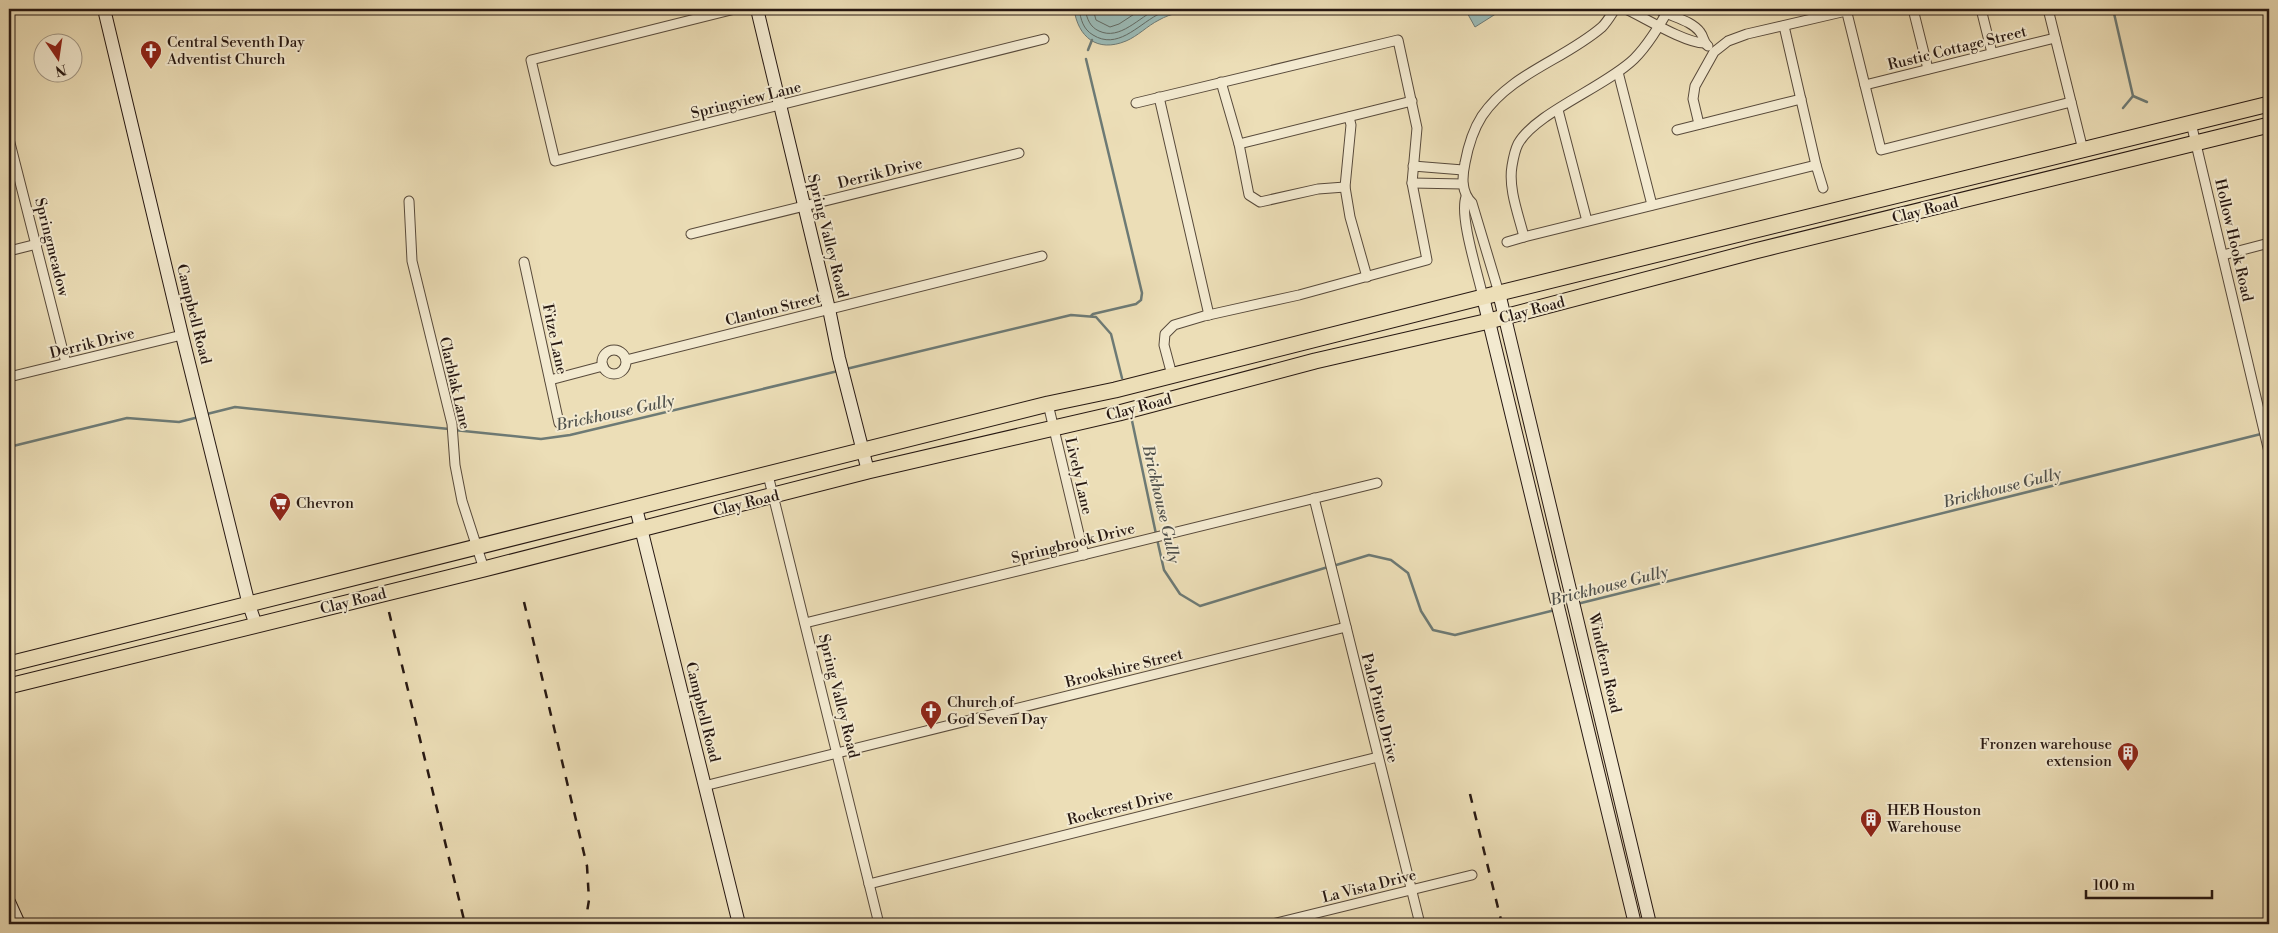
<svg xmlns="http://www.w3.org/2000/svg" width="2278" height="933" viewBox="0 0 2278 933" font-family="'Libre Bodoni',serif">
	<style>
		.water { fill: #9bbbb7; stroke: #6d7a75 }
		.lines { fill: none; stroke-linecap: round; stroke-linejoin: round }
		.shore { stroke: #616a64; stroke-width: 1 }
		.stream { stroke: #6d7a75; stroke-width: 2.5 }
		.street-casing { stroke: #584a3b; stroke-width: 11 }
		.secondary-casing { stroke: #271812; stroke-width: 14 }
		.primary-casing { stroke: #271812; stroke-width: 17 }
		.street { stroke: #f3ead0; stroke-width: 9 }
		.secondary { stroke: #f3ead0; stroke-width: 12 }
		.primary { stroke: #ecdeb7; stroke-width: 15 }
		.rail { stroke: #271812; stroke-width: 2.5; stroke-dasharray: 9 9; stroke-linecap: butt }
		.labels { text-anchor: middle; stroke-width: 4; stroke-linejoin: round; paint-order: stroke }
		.poi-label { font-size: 15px; fill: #271812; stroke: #f3ead0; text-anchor: start }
		.street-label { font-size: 15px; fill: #271812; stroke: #f3ead0 }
		.water-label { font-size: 16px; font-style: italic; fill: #50514c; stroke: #f3ead0 }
	</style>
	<rect width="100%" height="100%" fill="#ecdeb7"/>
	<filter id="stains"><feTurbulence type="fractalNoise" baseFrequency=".004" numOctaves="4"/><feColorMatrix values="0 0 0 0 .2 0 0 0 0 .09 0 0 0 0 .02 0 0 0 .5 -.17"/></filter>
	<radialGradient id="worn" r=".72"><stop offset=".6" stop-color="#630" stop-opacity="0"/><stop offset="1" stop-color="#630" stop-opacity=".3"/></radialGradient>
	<g class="water">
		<path d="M1074 9H1200C1186 11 1171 13 1159 20 1147 26 1138 36 1126 41 1097 53 1078 37 1074 9Z"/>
		<polygon points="1465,9 1501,9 1502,10 1475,27"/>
	</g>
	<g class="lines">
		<g class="shore">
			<path d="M1079 9C1081 20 1083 29 1093 35 1117 50 1137 26 1157 15 1163 12 1170 11 1176 9"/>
			<path d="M1085 9C1087 19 1090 27 1099 31 1120 41 1139 17 1157 9"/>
			<polyline points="1093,9 1096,20 1110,27 1119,24 1142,9"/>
		</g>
		<g class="stream">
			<polyline points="2113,9 2133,96 2123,108"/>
			<polyline points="1088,50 1092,40"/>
			<polyline points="1086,59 1142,293 1141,300 1136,304 1093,314 1091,316"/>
			<polyline points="2133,96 2147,102"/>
			<polyline points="846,369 1071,315 1096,317 1111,334 1122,378"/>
			<polyline points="207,414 235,407 449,429"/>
			<polyline points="1131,416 1156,534"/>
			<polyline points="454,430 541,439 570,435 838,371"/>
			<polyline points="9,447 127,418 179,422 199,417"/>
			<polyline points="1157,539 1164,570 1180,594 1200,606 1328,567"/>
			<polyline points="1333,566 1369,555 1391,560 1408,573 1421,611 1433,630 1455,635 1555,610"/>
			<polyline points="1577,604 2269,432"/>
		</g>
		<g class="street-casing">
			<g id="street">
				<polyline points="735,9 531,60 555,161 1044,39"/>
				<path d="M1626 9C1645 18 1685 43 1704 43"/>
				<path d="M1658 9C1671 17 1691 20 1700 32 1704 37 1703 42 1708 46"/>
				<polyline points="1846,9 1881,150 2071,102"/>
				<polyline points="1913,9 1928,69"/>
				<polyline points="1981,9 1992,53"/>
				<polyline points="2048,9 2083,150"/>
				<polyline points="1784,26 1816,165"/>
				<polyline points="1618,72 1652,205"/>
				<polyline points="1221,82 1239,144 1249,195 1260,202 1318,189 1345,187"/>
				<polyline points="1865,85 2055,38"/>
				<polyline points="1159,97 1209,315"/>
				<polyline points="1136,103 1398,40 1417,128 1412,183 1427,260 1299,295 1204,316 1174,325 1165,334 1164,345 1172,375"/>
				<polyline points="1558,110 1587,221"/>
				<polyline points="1349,117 1351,125 1345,187 1350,217 1367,277"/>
				<polyline points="2191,123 2269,452"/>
				<polyline points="1699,124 1693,99 1695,86 1714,52 1728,41 1747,34 1846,11"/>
				<polyline points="1677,130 1801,99"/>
				<polyline points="9,139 66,363"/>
				<polyline points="1239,144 1412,101"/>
				<polyline points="1413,166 1463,170"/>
				<polyline points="1412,183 1463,184"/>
				<path d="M1466 197C1459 216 1478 274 1483 297"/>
				<polyline points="409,201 412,261 452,424 455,465 462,501 484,569"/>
				<polyline points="691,234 1019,153"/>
				<polyline points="1524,237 1816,165 1823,188"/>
				<path d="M1507 242 1524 237C1519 216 1508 189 1512 166 1513 160 1515 150 1518 144 1535 113 1605 87 1634 59 1648 45 1659 26 1669 9"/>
				<polyline points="9,251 37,244"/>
				<polyline points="2223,255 2269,243"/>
				<polyline points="524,262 559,423"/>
				<path d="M1499 293 1472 203C1461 192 1462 177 1465 163 1468 147 1473 130 1482 116 1511 73 1564 60 1602 27 1607 22 1611 15 1615 9"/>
				<circle cx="614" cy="362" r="12"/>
				<polyline points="626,360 1042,256"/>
				<polyline points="9,377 182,335"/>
				<polyline points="550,380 603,366"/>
				<polyline points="1048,404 1084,555"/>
				<polyline points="768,475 879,924"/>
				<polyline points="1314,498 1420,924"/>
				<polyline points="805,623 1377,483"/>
				<polyline points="704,786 1346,627"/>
				<polyline points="869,884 1378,757"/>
				<polyline points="1272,924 1472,875"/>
			</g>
		</g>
		<g class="secondary-casing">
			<g id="secondary">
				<polyline points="104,9 182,335 249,605 256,625"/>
				<polyline points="757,9 829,309 839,358 868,471"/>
				<polyline points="1499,293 1650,924"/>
				<polyline points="1483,297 1635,924"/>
				<polyline points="636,508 739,924"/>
				<polyline points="9,902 19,924"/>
			</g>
		</g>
		<g class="primary-casing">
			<g id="primary">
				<polyline points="9,664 1048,404 1115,390 1483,297 2269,104"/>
				<polyline points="9,686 484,569 868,471 1119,413 1315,361 1489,321 1755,251 2269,125"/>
			</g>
		</g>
		<use href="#street" class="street"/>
		<use href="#secondary" class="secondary"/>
		<use href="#primary" class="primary"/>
		<g class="rail">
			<polyline points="524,602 587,866 589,900 585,924"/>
			<polyline points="389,612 465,924"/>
			<polyline points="1470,794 1502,924"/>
		</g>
	</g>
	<defs>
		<g id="church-pin" transform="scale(1.125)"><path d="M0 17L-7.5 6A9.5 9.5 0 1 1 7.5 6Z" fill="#8f2418" stroke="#f3ead0"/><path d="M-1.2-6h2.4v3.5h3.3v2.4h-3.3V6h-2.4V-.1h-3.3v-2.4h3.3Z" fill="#fff"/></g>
		<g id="supermarket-pin" transform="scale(1.125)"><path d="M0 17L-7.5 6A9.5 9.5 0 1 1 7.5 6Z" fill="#8f2418" stroke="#f3ead0"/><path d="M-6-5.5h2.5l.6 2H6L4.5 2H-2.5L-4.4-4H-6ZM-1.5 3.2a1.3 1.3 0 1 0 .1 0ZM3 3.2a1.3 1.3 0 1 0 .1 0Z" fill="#fff"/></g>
		<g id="building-pin" transform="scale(1.125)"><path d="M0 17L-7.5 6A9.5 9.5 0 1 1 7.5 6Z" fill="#8f2418" stroke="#f3ead0"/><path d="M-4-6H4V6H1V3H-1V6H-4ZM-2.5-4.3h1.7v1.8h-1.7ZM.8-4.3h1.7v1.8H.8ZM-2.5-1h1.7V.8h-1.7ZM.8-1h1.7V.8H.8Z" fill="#fff"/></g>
	</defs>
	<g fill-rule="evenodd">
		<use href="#church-pin" x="151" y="51"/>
		<use href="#supermarket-pin" x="280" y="503"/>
		<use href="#church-pin" x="931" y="711"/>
		<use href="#building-pin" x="2128" y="753"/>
		<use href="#building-pin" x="1871" y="819"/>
	</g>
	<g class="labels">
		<g class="poi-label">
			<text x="167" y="47">Central Seventh Day<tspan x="167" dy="17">Adventist Church</tspan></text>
			<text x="296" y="508">Chevron</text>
			<text x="947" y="707">Church of<tspan x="947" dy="17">God Seven Day</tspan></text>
			<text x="2112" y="749" text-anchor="end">Fronzen warehouse<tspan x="2112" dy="17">extension</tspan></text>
			<text x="1887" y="815">HEB Houston<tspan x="1887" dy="17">Warehouse</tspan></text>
		</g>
		<g class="street-label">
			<text transform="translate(1957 48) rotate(-14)" y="5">Rustic Cottage Street</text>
			<text transform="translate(746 100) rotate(-14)" y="5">Springview Lane</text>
			<text transform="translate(880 173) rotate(-14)" y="5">Derrik Drive</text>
			<text transform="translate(1925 210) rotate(-14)" y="5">Clay Road</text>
			<text transform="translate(828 236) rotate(76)" y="5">Spring Valley Road</text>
			<text transform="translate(2234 240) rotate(77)" y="5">Hollow Hook Road</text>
			<text transform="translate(52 247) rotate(76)" y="5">Springmeadow</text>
			<text transform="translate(773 309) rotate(-14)" y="5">Clanton Street</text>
			<text transform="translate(1532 310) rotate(-15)" y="5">Clay Road</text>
			<text transform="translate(194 314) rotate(76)" y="5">Campbell Road</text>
			<text transform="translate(555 339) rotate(78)" y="5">Fitze Lane</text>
			<text transform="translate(92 343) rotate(-14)" y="5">Derrik Drive</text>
			<text transform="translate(455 383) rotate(77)" y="5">Clarblak Lane</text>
			<text transform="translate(1139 407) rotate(-15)" y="5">Clay Road</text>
			<text transform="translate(1079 476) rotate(77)" y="5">Lively Lane</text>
			<text transform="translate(746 503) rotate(-14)" y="5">Clay Road</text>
			<text transform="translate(1073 543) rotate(-14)" y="5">Springbrook Drive</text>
			<text transform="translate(353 601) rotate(-14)" y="5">Clay Road</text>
			<text transform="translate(1605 663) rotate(77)" y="5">Windfern Road</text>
			<text transform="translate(1124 668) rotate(-14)" y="5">Brookshire Street</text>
			<text transform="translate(839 696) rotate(76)" y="5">Spring Valley Road</text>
			<text transform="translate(1380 708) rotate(76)" y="5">Palo Pinto Drive</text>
			<text transform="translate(703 712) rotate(76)" y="5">Campbell Road</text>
			<text transform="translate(1120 807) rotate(-14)" y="5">Rockcrest Drive</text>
			<text transform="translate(1369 886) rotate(-14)" y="5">La Vista Drive</text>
		</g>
		<g class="water-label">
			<text transform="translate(615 412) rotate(-12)" y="6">Brickhouse Gully</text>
			<text transform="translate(2002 487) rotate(-14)" y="6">Brickhouse Gully</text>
			<text transform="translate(1162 504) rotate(77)" y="6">Brickhouse Gully</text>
			<text transform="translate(1609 585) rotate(-14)" y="6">Brickhouse Gully</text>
		</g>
	</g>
	<rect width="2278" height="933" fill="none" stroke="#ecdeb7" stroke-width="30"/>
	<rect x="10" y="10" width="2258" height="913" fill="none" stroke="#271812" stroke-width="2.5"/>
	<rect x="15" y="15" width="2248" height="903" fill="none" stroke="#271812"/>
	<g transform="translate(58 58) rotate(167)"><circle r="24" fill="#f3ead0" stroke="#a19684"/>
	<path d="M0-4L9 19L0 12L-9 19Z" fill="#8f2418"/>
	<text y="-8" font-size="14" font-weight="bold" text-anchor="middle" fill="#271812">N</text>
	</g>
	<path d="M2086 890v8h126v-8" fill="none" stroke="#271812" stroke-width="2.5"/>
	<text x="2093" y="890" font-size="15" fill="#271812" stroke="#f3ead0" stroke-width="4" paint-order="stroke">100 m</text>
	<rect width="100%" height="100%" filter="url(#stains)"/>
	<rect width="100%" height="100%" fill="url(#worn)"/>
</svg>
